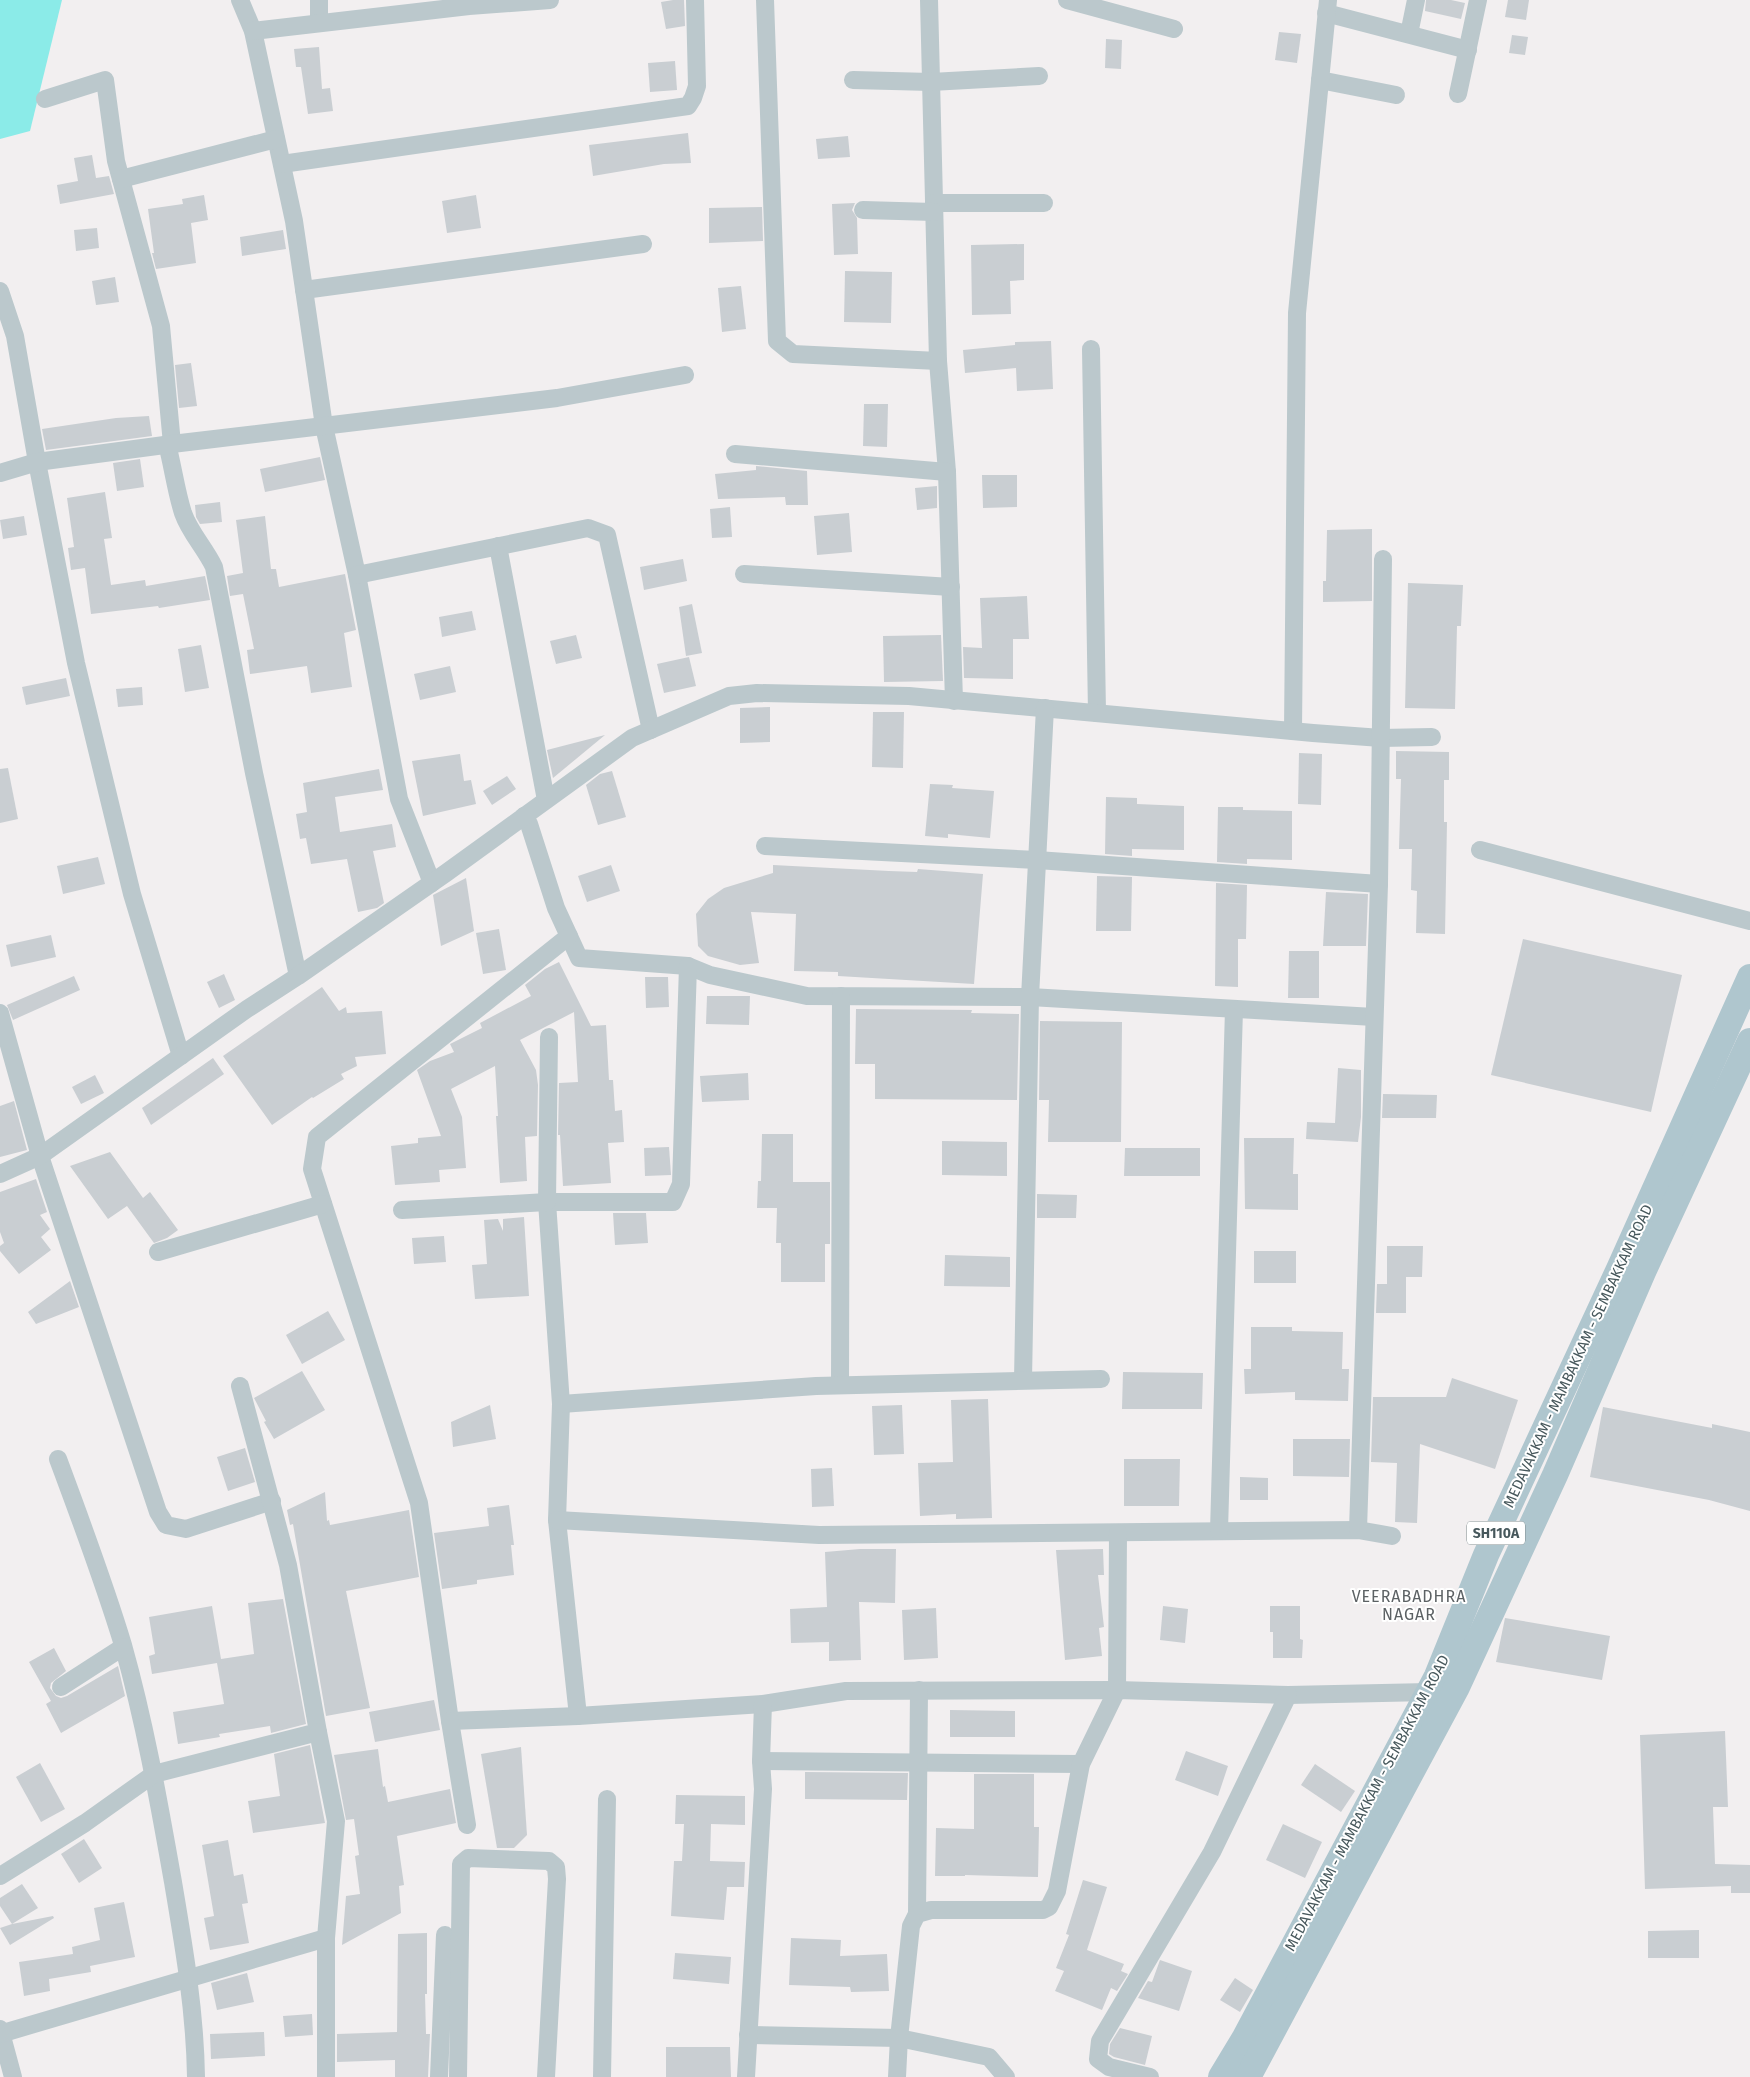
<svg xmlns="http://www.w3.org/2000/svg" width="1750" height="2077" viewBox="0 0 1750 2077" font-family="'Fira Sans',sans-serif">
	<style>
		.water { fill: #8bebe8 }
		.building { fill: #c9ced2 }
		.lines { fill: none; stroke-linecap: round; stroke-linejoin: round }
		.street { stroke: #bbc8cc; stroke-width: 18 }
		.primary { stroke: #afc6ce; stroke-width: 26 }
		.labels { text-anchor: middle; stroke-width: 4; stroke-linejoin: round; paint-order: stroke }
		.shield { fill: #fff; stroke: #7e8a8d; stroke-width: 1 }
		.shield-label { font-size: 14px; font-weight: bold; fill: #47585c }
		.street-label { font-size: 15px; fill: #47585c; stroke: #fff }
		.neighbourhood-label { font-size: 16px; letter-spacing: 1px; fill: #5c6164; stroke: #fff }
	</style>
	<rect width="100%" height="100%" fill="#f2eff0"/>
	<polygon class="water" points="0,0 62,0 30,131 0,139"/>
	<g class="building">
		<polygon points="673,0 684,0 685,26 666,29 661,2"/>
		<polygon points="1426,0 1451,0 1465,3 1461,19 1425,11"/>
		<polygon points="1508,0 1529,0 1526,20 1505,17"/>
		<polygon points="1279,32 1301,34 1297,63 1275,60"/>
		<polygon points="1512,35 1528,37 1525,55 1509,53"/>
		<polygon points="1106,39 1122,40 1121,69 1105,68"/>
		<polygon points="319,47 322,89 330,88 333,111 308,114 301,67 296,67 294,49"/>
		<polygon points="675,61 677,90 650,92 648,63"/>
		<polygon points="688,133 691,163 664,164 593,176 589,145"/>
		<polygon points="848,136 850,157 818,159 816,139"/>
		<polygon points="92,155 96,178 109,176 114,194 60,204 57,185 78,181 74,158"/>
		<polygon points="204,195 208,220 191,223 196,263 156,269 152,253 154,253 148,209 183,204 182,199"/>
		<polygon points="476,195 481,228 447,233 442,201"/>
		<polygon points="855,203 852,210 857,218 858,254 834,255 832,204"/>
		<polygon points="762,207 763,241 709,243 709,208"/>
		<polygon points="97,228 99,248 76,251 74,230"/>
		<polygon points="283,230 286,249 242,256 240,237"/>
		<polygon points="1024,244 1024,280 1010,281 1011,314 972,315 971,245"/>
		<polygon points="845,271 892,272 891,323 844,322"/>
		<polygon points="115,277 119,302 96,305 92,281"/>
		<polygon points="741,286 746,329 722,332 718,288"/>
		<polygon points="1051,341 1053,389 1017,391 1016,368 965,373 963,350 1015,345 1015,342"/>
		<polygon points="191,363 197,406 179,408 175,365"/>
		<polygon points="864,404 888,404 887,447 863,446"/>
		<polygon points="149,416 152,436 46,450 42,429 116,418"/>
		<polygon points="320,457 325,480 265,492 260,469"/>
		<polygon points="140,459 144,487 117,491 113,463"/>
		<polygon points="756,466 807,471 808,505 786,505 785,497 718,499 715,474 756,470"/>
		<polygon points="982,475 1017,475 1017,507 983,508"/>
		<polygon points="937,486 937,508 917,510 915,488"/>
		<polygon points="105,492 112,538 104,539 111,585 145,580 146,586 205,576 210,600 159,608 158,606 91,614 85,568 71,570 68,548 74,547 67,498"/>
		<polygon points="220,502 222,522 200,524 196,517 195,505"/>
		<polygon points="730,507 732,537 712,538 710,509"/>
		<polygon points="849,513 852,552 817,555 814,516"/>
		<polygon points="24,516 27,535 3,539 0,520"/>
		<polygon points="265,516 271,569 276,569 279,587 345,574 356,630 344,633 352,687 311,693 307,666 250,674 247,650 254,649 243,594 230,596 227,576 243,573 236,520"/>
		<polygon points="1372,529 1372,601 1323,602 1323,581 1326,581 1327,530"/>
		<polygon points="683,559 687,581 644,590 640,567"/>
		<polygon points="1408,583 1463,585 1461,626 1457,626 1455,709 1405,708"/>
		<polygon points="1027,596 1029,639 1013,639 1013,679 964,678 963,647 982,648 980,598"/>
		<polygon points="692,604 702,653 686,656 679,607"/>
		<polygon points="472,611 476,630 442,637 439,617"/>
		<polygon points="576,635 582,658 556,664 550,641"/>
		<polygon points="941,635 943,681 884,682 883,636"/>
		<polygon points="201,645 209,688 185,692 178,649"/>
		<polygon points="689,657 696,686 664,693 657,664"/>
		<polygon points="450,666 456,692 420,700 414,674"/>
		<polygon points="66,678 70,696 26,705 22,687"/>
		<polygon points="142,687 143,705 118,707 116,689"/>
		<polygon points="770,707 770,742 740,743 740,708"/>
		<polygon points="873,712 904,712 903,768 872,767"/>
		<polygon points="605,735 553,778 547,750"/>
		<polygon points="1396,751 1449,752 1449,780 1444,780 1444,822 1447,822 1445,934 1416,933 1417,891 1411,890 1412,849 1399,849 1401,779 1396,779"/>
		<polygon points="1299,753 1322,754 1321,805 1298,804"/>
		<polygon points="460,754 464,781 471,780 476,804 423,816 412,761"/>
		<polygon points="8,768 18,819 0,823 0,769"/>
		<polygon points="379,769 383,790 335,797 340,832 392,824 396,847 373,851 384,903 377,908 358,912 347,859 311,864 306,838 300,839 296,814 307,812 303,783"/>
		<polygon points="612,771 626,817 598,825 586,785 600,774"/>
		<polygon points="507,776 516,789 492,805 483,791"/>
		<polygon points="930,784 953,785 952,788 994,791 990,838 948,834 948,838 925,836"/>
		<polygon points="1106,797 1137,798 1137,804 1184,806 1184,850 1132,849 1132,856 1105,854"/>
		<polygon points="1218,807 1243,807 1243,810 1292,811 1292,860 1247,859 1247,864 1217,862"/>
		<polygon points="98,857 105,884 63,894 57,866"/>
		<polygon points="611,865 620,891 587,902 578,876"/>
		<polygon points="773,865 889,871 917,872 918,869 983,874 974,984 838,976 838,972 794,971 796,914 751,912 759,963 740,965 708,956 698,946 696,914 708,899 724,888 773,873"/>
		<polygon points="1097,876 1132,877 1131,931 1096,931"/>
		<polygon points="466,878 474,931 441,946 433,895"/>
		<polygon points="1216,883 1247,885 1246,939 1238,939 1238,987 1215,986"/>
		<polygon points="1326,892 1368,894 1366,946 1323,946"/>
		<polygon points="499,929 506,970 483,974 476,933"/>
		<polygon points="51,935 56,957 11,967 6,945"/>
		<polygon points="1523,939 1682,975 1651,1112 1491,1075"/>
		<polygon points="1289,951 1319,951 1319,998 1288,998"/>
		<polygon points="559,962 591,1026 606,1025 609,1080 613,1080 615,1111 622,1110 624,1142 608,1143 611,1183 563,1186 560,1135 558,1135 559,1083 578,1082 574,1012 520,1040 536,1070 538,1085 537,1136 525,1137 527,1181 500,1183 496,1116 498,1116 495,1066 451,1089 462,1117 466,1168 439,1170 440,1182 395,1185 391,1146 418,1143 418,1138 441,1136 417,1070 430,1061 454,1052 450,1044 482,1028 480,1023 531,996 525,985 545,969"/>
		<polygon points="224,974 235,1000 219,1008 207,982"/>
		<polygon points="74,976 80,990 13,1020 7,1005"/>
		<polygon points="645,977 668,977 669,1007 646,1008"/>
		<polygon points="322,987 339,1011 346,1007 347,1013 382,1011 386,1054 355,1057 357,1066 341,1074 344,1079 313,1098 312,1097 272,1125 223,1056"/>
		<polygon points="707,996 750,996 749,1025 706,1024"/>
		<polygon points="856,1009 972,1010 971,1013 1019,1014 1017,1100 875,1099 875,1064 855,1064"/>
		<polygon points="1040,1021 1122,1022 1121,1142 1048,1142 1049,1100 1039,1100"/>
		<polygon points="213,1058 224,1074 151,1125 142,1108"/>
		<polygon points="1338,1068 1361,1070 1361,1117 1358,1142 1306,1139 1307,1122 1335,1123"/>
		<polygon points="748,1073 749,1100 702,1102 700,1076"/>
		<polygon points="95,1075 104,1093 81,1104 72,1087"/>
		<polygon points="1383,1094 1437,1095 1436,1118 1382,1118"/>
		<polygon points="14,1101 27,1150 0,1157 0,1106"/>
		<polygon points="762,1134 793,1134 793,1182 830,1182 830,1244 825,1244 825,1282 781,1282 781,1243 776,1243 777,1208 757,1208 758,1181 761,1181"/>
		<polygon points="1244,1138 1294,1138 1293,1174 1298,1174 1298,1210 1245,1209"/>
		<polygon points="942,1141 1007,1142 1007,1176 942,1175"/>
		<polygon points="669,1147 671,1175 645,1176 644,1148"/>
		<polygon points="1125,1148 1200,1148 1200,1176 1124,1176"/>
		<polygon points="110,1152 143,1198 150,1192 178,1230 167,1238 154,1243 127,1206 108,1219 70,1166"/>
		<polygon points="36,1179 47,1212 40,1215 50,1229 41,1237 51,1250 19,1274 0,1251 0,1246 4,1243 0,1232 0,1192"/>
		<polygon points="1037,1194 1077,1195 1076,1218 1037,1218"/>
		<polygon points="613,1213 646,1213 648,1243 615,1245"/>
		<polygon points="524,1217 529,1296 475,1299 472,1265 487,1264 484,1220 498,1219 503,1231 503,1219"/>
		<polygon points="444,1236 446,1262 414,1264 412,1238"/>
		<polygon points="1387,1246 1423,1246 1422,1277 1406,1277 1406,1313 1376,1313 1377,1284 1387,1284"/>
		<rect x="1254" y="1251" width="42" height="32"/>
		<polygon points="945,1255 1010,1257 1010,1287 944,1286"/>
		<polygon points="70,1281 79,1307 36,1324 28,1312"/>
		<polygon points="328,1311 345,1340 302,1364 286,1335"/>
		<polygon points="1251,1327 1292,1327 1292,1331 1343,1332 1342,1369 1349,1369 1348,1401 1295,1400 1295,1392 1245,1394 1244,1369 1251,1369"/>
		<polygon points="302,1371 325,1410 274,1439 264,1422 266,1421 254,1398"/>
		<polygon points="1123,1372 1203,1373 1202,1409 1122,1409"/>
		<polygon points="1452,1378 1518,1400 1495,1469 1420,1444 1417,1523 1395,1522 1397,1463 1371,1462 1373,1397 1446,1397"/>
		<polygon points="988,1399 992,1518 956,1519 956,1514 920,1516 918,1463 953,1462 951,1400"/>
		<polygon points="490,1405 496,1439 453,1447 451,1422"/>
		<polygon points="902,1405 904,1454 874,1455 872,1406"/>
		<polygon points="1603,1407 1712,1428 1712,1424 1750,1432 1750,1511 1709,1500 1590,1477"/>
		<polygon points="1293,1439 1350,1439 1349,1477 1293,1476"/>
		<polygon points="245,1448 255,1482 228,1491 217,1457"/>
		<polygon points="1124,1459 1180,1459 1179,1506 1124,1506"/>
		<polygon points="832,1468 834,1506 812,1507 811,1469"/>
		<polygon points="1240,1477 1268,1478 1268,1500 1240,1500"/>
		<polygon points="325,1492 327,1521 329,1520 330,1525 409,1510 419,1577 346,1591 370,1708 326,1716 293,1524 290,1525 287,1510"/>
		<polygon points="509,1505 514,1545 511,1545 514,1575 477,1580 477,1584 442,1589 434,1533 489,1526 487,1508"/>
		<polygon points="860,1549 896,1549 895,1603 859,1602 861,1660 829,1661 829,1642 791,1643 790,1609 827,1607 825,1552"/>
		<polygon points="1103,1549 1104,1575 1098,1575 1104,1627 1099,1628 1102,1656 1065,1660 1056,1550"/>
		<polygon points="283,1599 306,1724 271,1733 270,1726 219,1734 220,1737 178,1744 173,1712 224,1704 217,1663 152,1674 149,1656 155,1654 149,1617 212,1606 221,1659 254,1654 248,1603"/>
		<polygon points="1163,1606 1188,1609 1185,1643 1160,1640"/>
		<polygon points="1270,1606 1300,1606 1300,1639 1303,1640 1302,1658 1273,1658 1273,1632 1270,1632"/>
		<polygon points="936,1608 938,1658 904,1660 902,1610"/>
		<polygon points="1505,1618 1610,1636 1602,1680 1496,1662"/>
		<polygon points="54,1648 66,1671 51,1683 50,1688 56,1696 61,1698 67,1696 118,1666 125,1696 61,1733 46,1704 51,1701 29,1662"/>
		<polygon points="434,1700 440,1730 375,1742 369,1712"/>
		<polygon points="950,1710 1015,1711 1015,1737 950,1737"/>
		<polygon points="1725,1731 1728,1807 1713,1807 1715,1864 1750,1865 1750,1893 1731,1893 1731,1886 1645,1889 1640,1735"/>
		<polygon points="310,1745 325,1823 253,1833 248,1801 280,1796 274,1754"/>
		<polygon points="521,1747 527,1835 514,1848 497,1848 481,1754"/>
		<polygon points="378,1749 383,1787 385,1786 388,1802 450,1789 456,1823 397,1836 404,1885 399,1886 401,1913 342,1945 346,1896 360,1894 355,1856 359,1855 354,1819 346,1820 334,1755"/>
		<polygon points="1186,1751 1228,1766 1218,1796 1175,1780"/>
		<polygon points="40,1763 65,1809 41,1822 16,1777"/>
		<polygon points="1315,1764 1355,1791 1341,1812 1301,1785"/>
		<polygon points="805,1772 908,1773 907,1800 805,1799"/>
		<polygon points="974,1774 1034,1774 1034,1827 1039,1827 1038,1877 965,1875 965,1876 935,1876 936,1828 974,1829"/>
		<polygon points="676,1795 745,1796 745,1825 711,1824 710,1861 745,1862 744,1887 727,1887 724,1920 671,1916 674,1861 682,1861 684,1824 675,1824"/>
		<polygon points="1283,1824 1322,1842 1305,1878 1266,1860"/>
		<polygon points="84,1839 102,1868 79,1883 61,1854"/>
		<polygon points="228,1840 234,1876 243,1874 248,1903 242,1904 249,1943 210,1950 204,1918 214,1916 202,1845"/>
		<polygon points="1083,1880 1107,1887 1087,1950 1124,1964 1121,1971 1128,1974 1117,1991 1111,1988 1102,2010 1055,1991 1064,1971 1056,1968 1069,1935 1066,1934"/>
		<polygon points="22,1884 38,1908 12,1924 53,1916 54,1918 10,1945 0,1928 12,1924 0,1906 0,1898"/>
		<polygon points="124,1902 135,1957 90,1966 91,1972 49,1979 50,1991 24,1996 19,1962 73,1954 72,1947 100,1940 94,1908"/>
		<polygon points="1699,1930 1699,1958 1648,1958 1648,1931"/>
		<polygon points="427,1933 427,1994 425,1994 426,2034 430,2034 428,2077 395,2077 395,2060 337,2062 337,2034 397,2032 398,1934"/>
		<polygon points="791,1938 841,1940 840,1956 887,1954 889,1991 851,1992 850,1987 789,1985"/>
		<polygon points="675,1953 731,1957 729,1984 673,1979"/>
		<polygon points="1160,1960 1192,1971 1179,2011 1138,1998 1148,1981 1152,1982"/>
		<polygon points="247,1973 254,2002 217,2010 211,1983"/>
		<polygon points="1235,1978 1253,1990 1240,2012 1220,2000"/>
		<polygon points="312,2014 313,2035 285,2037 283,2016"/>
		<polygon points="1120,2028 1152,2036 1145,2065 1114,2057 1109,2054 1110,2044"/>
		<polygon points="264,2032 265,2056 211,2059 210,2034"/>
		<polygon points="666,2047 730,2047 731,2077 666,2077"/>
	</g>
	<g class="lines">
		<g class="street">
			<polyline points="240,0 253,31 294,221 324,426 357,575 399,799 432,883"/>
			<polyline points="765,0 777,341 793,354 938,361 929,0"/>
			<polyline points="1067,0 1174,29"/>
			<polyline points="1326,13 1468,50"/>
			<polyline points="319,23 319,0"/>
			<polyline points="253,31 469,6 550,0"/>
			<polyline points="1409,34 1416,0"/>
			<polyline points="853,80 931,82 1039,76"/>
			<polyline points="1320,80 1396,95"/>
			<polyline points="1458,94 1478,0"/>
			<polyline points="45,99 105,80 116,161 161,326 172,444"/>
			<polyline points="282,164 688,106 693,98 697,86 695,0"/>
			<polyline points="121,179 276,139"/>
			<polyline points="934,203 1044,203"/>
			<polyline points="863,210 934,212"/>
			<polyline points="304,290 643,244"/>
			<polyline points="0,291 15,336 37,462 76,663 132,894 181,1056"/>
			<polyline points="1091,349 1097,713"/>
			<polyline points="938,361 947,472 954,701"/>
			<path d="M167 444C173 467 176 491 183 513 190 533 205 548 214 567L254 773 298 976"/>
			<polyline points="735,454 947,472"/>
			<polyline points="0,473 37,462 172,444 557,398 685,375"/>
			<polyline points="498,546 546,800"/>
			<polyline points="744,574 951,587"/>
			<polyline points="357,575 588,528 607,535 651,730"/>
			<polyline points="1293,731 1297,313 1328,0"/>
			<polyline points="524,816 529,824 556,908 579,958 688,966 710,975 807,996 1030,997 1374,1017"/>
			<polyline points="765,846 1037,860 1379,884"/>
			<polyline points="1480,850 1750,921"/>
			<polyline points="569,936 317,1137 312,1169 419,1503 450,1721 578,1716"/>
			<polyline points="688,966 681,1184 673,1202 547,1202 561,1404 557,1520 578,1716 763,1704 846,1691 1117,1690 1288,1695 1429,1692 1436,1694"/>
			<polyline points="0,1013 40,1156 158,1512 166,1525 186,1529 272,1501"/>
			<polyline points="0,1174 40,1156 247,1009 298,976 446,873 632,738 729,696 757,693 909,696 1313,733 1381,738 1432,737"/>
			<polyline points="402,1210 547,1202 549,1037"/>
			<polyline points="158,1252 323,1204"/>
			<polyline points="1023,1380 1030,997 1045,708"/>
			<polyline points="840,1385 841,996"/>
			<polyline points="561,1404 816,1386 1101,1379"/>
			<path d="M58 1459C81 1521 104 1582 123 1645 145 1723 159 1803 173 1882 184 1947 195 2011 196 2077"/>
			<polyline points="557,1520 819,1535 1358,1530 1392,1536"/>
			<polyline points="1358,1530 1379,884 1383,559"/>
			<polyline points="1219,1531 1234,1009"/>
			<polyline points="61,1687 123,1647"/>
			<polyline points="450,1721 467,1825"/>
			<polyline points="761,1761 1081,1764"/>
			<polyline points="0,1876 85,1823 154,1774 318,1732 288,1565 240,1386"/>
			<polyline points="917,1914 919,1690"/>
			<polyline points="0,2029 13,2077"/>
			<polyline points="0,2034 326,1938 336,1821 318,1732"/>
			<polyline points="748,2035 899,2038 989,2057 1006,2077"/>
			<polyline points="326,2077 326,1938"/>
			<polyline points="439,2077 445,1935"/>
			<polyline points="458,2077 461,1864 468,1858 549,1861 556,1867 557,1879 546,2077"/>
			<polyline points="602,2077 607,1799"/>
			<polyline points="746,2077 763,1789 761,1761 763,1704"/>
			<polyline points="897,2077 899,2038 911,1926 917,1914 931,1910 1043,1910 1049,1907 1057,1891 1081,1764 1117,1690 1118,1533"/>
			<polyline points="1150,2077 1109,2067 1098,2059 1100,2041 1212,1852 1288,1695"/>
		</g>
		<g class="primary">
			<polyline points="1221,2077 1244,2039 1437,1676 1486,1555 1619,1269 1750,977"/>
			<polyline points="1248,2077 1457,1687 1555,1475 1643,1272 1750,1041"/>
		</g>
	</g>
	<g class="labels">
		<rect class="shield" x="1467" y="1521.5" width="58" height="23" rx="4"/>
		<g class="shield-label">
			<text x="1496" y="1538">SH110A</text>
		</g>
		<g class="street-label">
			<text transform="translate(1578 1356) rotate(-65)" y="5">MEDAVAKKAM - MAMBAKKAM - SEMBAKKAM ROAD</text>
			<text transform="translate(1367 1803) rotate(-62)" y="5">MEDAVAKKAM - MAMBAKKAM - SEMBAKKAM ROAD</text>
		</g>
		<g class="neighbourhood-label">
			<text x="1409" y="1602">VEERABADHRA<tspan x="1409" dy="18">NAGAR</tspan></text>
		</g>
	</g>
</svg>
